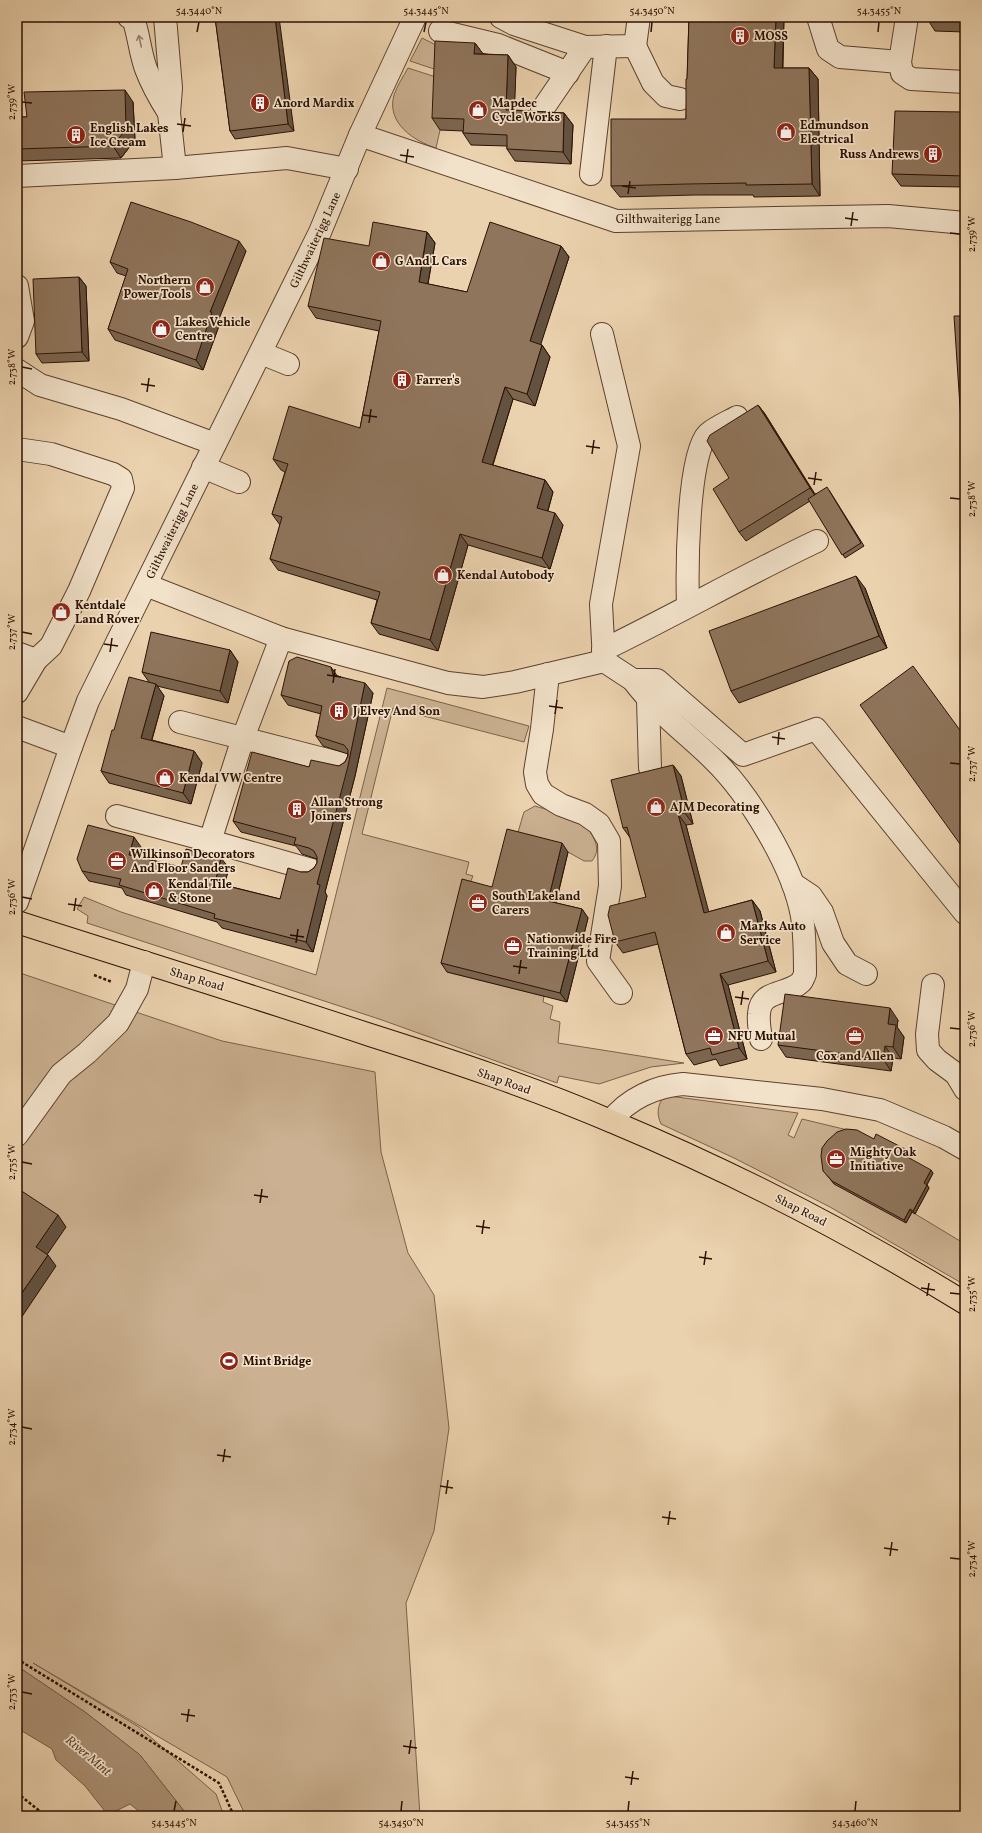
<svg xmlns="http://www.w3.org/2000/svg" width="982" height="1833" viewBox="0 0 982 1833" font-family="Vollkorn,serif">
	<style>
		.green { fill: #cbb191; stroke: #7c614a }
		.water { fill: #aa9074; stroke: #785d47 }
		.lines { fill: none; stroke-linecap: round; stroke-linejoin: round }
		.minor-casing { stroke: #5c412e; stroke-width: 24 }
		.highway-casing { stroke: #2c1103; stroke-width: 24 }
		.path { stroke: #2c1103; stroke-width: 2.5; stroke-dasharray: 3 2; stroke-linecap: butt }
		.minor { stroke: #f2e2ca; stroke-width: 22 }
		.highway { stroke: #ebd2ae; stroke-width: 22 }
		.wall { fill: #7b654f; stroke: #2c1103 }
		.shaded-wall { fill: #645240; stroke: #2c1103 }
		.building { fill: #8f755c; stroke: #2c1103 }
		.oneway { stroke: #998470 }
		.ticks { fill: none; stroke: #2c1103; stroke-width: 1.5 }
		.labels { text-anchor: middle; stroke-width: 3.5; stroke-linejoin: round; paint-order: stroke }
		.poi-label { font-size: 12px; font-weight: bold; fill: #2c1103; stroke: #f2e2ca; text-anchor: start }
		.street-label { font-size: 12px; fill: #2c1103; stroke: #f2e2ca }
		.water-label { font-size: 13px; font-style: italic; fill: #5e4430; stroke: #f2e2ca }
		.neatline { fill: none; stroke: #2c1103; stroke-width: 1.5 }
		.ticks-label { font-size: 10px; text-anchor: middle; fill: #2c1103 }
	</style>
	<rect width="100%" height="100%" fill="#ebd2ae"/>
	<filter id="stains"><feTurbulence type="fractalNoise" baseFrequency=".005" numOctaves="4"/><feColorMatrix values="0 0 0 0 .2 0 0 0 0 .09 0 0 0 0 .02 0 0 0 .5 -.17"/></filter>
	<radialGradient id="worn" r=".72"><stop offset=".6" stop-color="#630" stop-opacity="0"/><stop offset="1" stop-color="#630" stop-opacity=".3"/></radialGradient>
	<g class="green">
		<polygon points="422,38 436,45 437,70 410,61"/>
		<path d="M408 68 436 77 442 90 440 130 436 148C414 141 386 123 394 95 397 86 403 77 408 68Z"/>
		<polygon points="387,688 529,726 524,742 393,708 362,834 469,862 466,874 473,876 468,888 447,972 544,996 543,1002 553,1006 550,1019 560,1022 558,1043 684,1063 651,1067 599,1084 559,1076 557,1083 382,1020 87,923 88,916 77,909 84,897 121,912 316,975"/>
		<path d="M535 806C557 813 586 817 595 841 598 849 597 854 592 861H584L568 852 516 839 524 812Z"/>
		<polygon points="17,972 222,1041 375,1072 381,1152 408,1253 434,1295 449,1428 434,1531 406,1603 420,1816 246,1816 227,1777 33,1663 139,1727 216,1794 224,1816 188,1816 140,1755 85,1712 17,1666"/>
		<path d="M669 1096 798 1113 788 1135 794 1138 802 1119 860 1133 912 1212 965 1244V1285L830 1207 734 1158 661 1124C657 1115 657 1108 662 1099Z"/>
	</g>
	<polygon class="water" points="17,1666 85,1712 140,1755 188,1816 145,1816 130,1804 108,1815 85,1786 56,1760 52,1749 17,1728"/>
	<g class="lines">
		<g class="minor-casing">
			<g id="minor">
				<path d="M129 17 133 18C139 35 140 53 146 69 152 85 160 99 169 113"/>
				<polyline points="165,17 171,88 169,113 175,168"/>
				<polyline points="501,17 514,24 585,47"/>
				<polyline points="818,17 828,49 840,57 900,62"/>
				<polyline points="907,17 900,62 902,73 911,79 965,82"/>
				<polyline points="440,31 498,45 568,73"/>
				<polyline points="635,46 653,83 666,96 680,99"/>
				<polyline points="542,110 585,47 635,46 639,17"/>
				<polyline points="360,135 616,221 888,216 965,223"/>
				<polyline points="591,174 606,46"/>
				<polyline points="17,176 175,168 287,158 347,169"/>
				<polyline points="17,286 23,321 17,337"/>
				<polyline points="602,334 629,446 601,604 604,661"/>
				<polyline points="261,353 288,364"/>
				<polyline points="17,370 40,385 121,409 215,444"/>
				<polyline points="17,449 51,454 113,474 121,479 123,488 79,591 51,646 36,660 17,692"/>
				<polyline points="203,467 239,482"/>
				<polyline points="146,585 281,638 448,683 483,687 515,682 604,661 633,680 657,680 743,755 816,729 965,913"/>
				<path d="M688 606C687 574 687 454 708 434 716 427 728 422 737 417"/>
				<polyline points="281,638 243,738 210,841 312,870"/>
				<path d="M603 650C675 615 745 575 817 541"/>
				<polyline points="17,653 36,660"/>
				<polyline points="548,674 542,729 535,772 537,784 543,794 561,805 585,814 599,824 609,841 610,886 598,961 621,993"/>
				<path d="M633 680C656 711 685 732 713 759 749 794 793 866 802 916 805 935 805 955 805 974 804 976 803 980 801 982 787 996 760 989 759 1014 758 1022 760 1031 761 1039"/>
				<polyline points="648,700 650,768"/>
				<polyline points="180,722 343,764"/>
				<polyline points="17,727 71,747"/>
				<polyline points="117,816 210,841"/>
				<polyline points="793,884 811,896 822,912 833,943 847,964 866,974"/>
				<polyline points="17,902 71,747 88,701 320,232 360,135 415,17"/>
				<polyline points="933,985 927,1034 928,1050 937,1060 956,1074 965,1089"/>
				<path d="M611 1121C627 1099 656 1086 683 1084L822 1099 880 1110 944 1137 965 1149"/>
				<polyline points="17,1135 61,1074 87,1053 118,1023 137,989 144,962"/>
			</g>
		</g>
		<g class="highway-casing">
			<path id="highway" d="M17 922C135 960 253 996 370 1035 452 1061 534 1088 613 1122 735 1173 853 1234 965 1303"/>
		</g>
		<g class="path">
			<polyline points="94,975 112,982"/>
			<polyline points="17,1659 219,1783 234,1816"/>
			<polyline points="17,1793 46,1816"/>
		</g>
		<use href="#minor" class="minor"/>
		<use href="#highway" class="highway"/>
	</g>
	<g class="wall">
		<polygon points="215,17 294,131 235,139 230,131"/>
		<polygon points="689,17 784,17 783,68 809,68 818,79 820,196 754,197 753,195 695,195 620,197 611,186 686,119"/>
		<polygon points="965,17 965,32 935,31 928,20"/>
		<polygon points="475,43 483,54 508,55 516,67 514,110 564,113 573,125 571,164 515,161 507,149 507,146 471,145 463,133 463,131 440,130 432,118"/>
		<polygon points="133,102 135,140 121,158 17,161 17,117 27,117"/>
		<polygon points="965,112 965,187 901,186 892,174"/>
		<polygon points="427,232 435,243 428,284 467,292 561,246 569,257 540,345 542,345 550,357 535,406 513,399 493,465 545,480 553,492 548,511 563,525 550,569 468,545 438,651 379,634 371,623 377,600 278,570 270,559 280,525 272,514 285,472 281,470 273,459 360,428 379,331 316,318 308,306 369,246"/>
		<polygon points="246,251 218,321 220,323 203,370 115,340 108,329 126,276 117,273 110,262"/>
		<polygon points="79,277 86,286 89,361 42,363 36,354"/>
		<polygon points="758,405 765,414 815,494 829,490 864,546 845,558 810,501 746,541 739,532 729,478"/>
		<polygon points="865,588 887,648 739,703 731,691"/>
		<polygon points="230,650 238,662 228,703 157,686 164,696 152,740 194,751 202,763 191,804 109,783 101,771 149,682 142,672"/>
		<polygon points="338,676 373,693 355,776 325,892 327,896 313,952 222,928 217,922 126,895 122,888 89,881 82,871 141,847 139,857 181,867 229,868 224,885 280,899 301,872 308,872 314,868 317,863 317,859 302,854 296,846 241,832 233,821 309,767 339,766 345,762 348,756 348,754 323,746 316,736 321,714 288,705 281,695"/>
		<polygon points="673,765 681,776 693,824 686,825 708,912 752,900 760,911 776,972 728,985 747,1059 720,1066 716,1059 694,1065 686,1054 658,944 623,953 615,942 646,897 631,839 623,828"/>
		<polygon points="568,852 556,903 582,909 588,918 567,1002 447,972 441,963 492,887"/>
		<polygon points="898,1020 897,1027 904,1037 901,1059 893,1058 891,1071 786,1057 778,1045"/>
		<polygon points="874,1139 905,1149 907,1152 905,1156 933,1173 927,1185 929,1188 915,1214 912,1212 906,1223 834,1184 826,1174"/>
	</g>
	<g class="shaded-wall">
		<polygon points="275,17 279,17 294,131 288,124"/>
		<polygon points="776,17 784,17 782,80 774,68"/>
		<polygon points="475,43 483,54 474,54"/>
		<polygon points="508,55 516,67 514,122 506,110"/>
		<polygon points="809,68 818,79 820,196 812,184"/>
		<polygon points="125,90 133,102 135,140 121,158 113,146"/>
		<polygon points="564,113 573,125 571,164 563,152"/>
		<polygon points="427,232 435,243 426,294 419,282"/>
		<polygon points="239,241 246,251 218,321 220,323 203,370 196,360 210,312"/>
		<polygon points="561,246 569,257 538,353 530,341"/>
		<polygon points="79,277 86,286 89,361 82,352"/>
		<polygon points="542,345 550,357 535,406 527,394"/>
		<polygon points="505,387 513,399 490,473 482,462"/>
		<polygon points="758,405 765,414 816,497 810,488"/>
		<polygon points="545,480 553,492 545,520 537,508"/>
		<polygon points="555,513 563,525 550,569 542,558"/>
		<polygon points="460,534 468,545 438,651 430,640"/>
		<polygon points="856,576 865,588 887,648 879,636"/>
		<polygon points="230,650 238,662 228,703 220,691"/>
		<polygon points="331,667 338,677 333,675"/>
		<polygon points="365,683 373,693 355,776 325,892 327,896 313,952 306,942 317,884"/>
		<polygon points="156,684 164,696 149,749 141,738"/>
		<polygon points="194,751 202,763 191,804 183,793"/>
		<polygon points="673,765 681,776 693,824 685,813"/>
		<polygon points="678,814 686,825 712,924 704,913"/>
		<polygon points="134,837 141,847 137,865 129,855"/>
		<polygon points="562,843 568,852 554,910 548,901"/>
		<polygon points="221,858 229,868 222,893 215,883"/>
		<polygon points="752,900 760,911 776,972 768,961"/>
		<polygon points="582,909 588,918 567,1002 560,993"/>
		<polygon points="720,974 728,985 747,1059 739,1048"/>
		<polygon points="890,1008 898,1020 897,1027 904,1037 901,1059 893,1047 888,1024"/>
		<polygon points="885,1046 893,1058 891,1071 883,1059"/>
		<polygon points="905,1149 907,1152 904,1157 902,1154"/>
		<polygon points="931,1170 933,1173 926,1186 924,1183"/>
		<polygon points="927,1185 929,1188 915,1214 913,1211"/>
		<polygon points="910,1209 912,1212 906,1223 904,1220"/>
		<polygon points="58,1215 66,1227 44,1259 36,1247"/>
		<polygon points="48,1255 56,1266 17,1324 17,1300"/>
	</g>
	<g class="building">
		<polygon points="215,17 275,17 288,124 230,131"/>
		<polygon points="689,17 776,17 774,68 809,68 812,184 746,185 746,183 687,184 611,186 611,119 686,119 686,79 687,79"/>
		<polygon points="928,17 965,17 965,22 928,20"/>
		<polygon points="435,41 475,43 474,54 508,55 506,110 564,113 563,152 507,149 507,135 463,133 464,119 432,118"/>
		<polygon points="125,90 126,129 113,146 17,149 17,117 27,117 24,92"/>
		<polygon points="895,111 965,112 965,176 892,174"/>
		<polygon points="131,202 191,222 239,241 210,312 212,312 196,360 108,329 128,269 110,262"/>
		<polygon points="373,222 427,232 419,282 467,292 490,222 561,246 530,341 542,345 527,394 505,387 482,462 545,480 537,508 555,513 542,558 460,534 430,640 371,623 380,592 270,559 282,517 272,514 288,464 273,459 289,406 360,428 381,321 308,306 324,238 369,246"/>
		<polygon points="79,277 82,352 36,354 33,279"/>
		<polygon points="954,316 965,316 965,483"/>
		<polygon points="758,405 810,488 739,532 713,489 729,478 707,441 710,435"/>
		<polygon points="827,487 861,543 842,555 808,499"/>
		<polygon points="856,576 879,636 731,691 709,631"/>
		<polygon points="151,632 230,650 220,691 142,672"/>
		<polygon points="297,657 331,667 333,675 365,683 348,766 317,884 320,885 306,942 214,918 215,914 119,885 121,879 82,871 77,859 88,825 134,837 129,855 181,867 186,849 221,858 215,883 280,899 288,868 301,872 308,872 314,868 317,863 317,857 314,851 309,848 294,844 296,838 233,821 252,752 309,767 311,760 339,766 345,762 348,756 348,750 344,745 316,736 322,706 281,695 289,661"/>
		<polygon points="913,666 965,737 965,851 860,705"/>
		<polygon points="129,677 156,684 141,738 194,751 183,793 101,771 112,730 114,730"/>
		<polygon points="673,765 685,813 678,814 704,913 752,900 768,961 720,974 739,1048 712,1055 710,1048 686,1054 655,932 615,942 608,915 610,906 646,897 627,827 623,828 611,780"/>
		<polygon points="507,829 562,843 548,901 582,909 560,993 441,963 462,879 492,887"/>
		<polygon points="785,994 890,1008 888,1024 896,1025 893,1047 885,1046 883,1059 778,1045"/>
		<polygon points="846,1129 857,1130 874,1139 876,1134 905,1149 902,1154 931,1170 924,1183 927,1185 913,1211 910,1209 904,1220 832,1181 823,1171 821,1156 822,1148 827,1141 837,1132"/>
		<polygon points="17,1188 58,1215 36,1247 48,1255 17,1300"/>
	</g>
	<defs><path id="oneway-shaft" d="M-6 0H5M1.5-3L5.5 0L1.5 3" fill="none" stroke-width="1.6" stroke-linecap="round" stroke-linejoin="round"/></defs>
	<use class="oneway" href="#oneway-shaft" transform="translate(140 41) rotate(-103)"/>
	<path class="ticks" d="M197 32 199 22M424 32 426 22M651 32 652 22M878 32 879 22M22 102 32 103M177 124 191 126M183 132 185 118M400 155 414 157M406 163 408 149M622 186 636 188M628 194 630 181M845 218 858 220M851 226 853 212M950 233 960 234M22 367 32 369M141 384 155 386M147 392 149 378M363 415 377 417M369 423 371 409M586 446 600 448M592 454 594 440M808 478 822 480M814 485 816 472M950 498 960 499M22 632 32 634M104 644 118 646M110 652 112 638M327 675 341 677M333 683 335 669M549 706 563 708M555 714 557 700M772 737 785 739M778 745 779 732M950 763 960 764M22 897 32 899M68 904 82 906M74 911 76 898M290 935 304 937M296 943 298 929M513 966 527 968M519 974 521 960M735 997 749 999M741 1005 743 991M950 1028 960 1029M22 1162 32 1164M254 1195 268 1197M260 1203 262 1189M476 1226 490 1228M482 1234 484 1220M699 1257 712 1259M704 1265 706 1251M921 1288 935 1290M950 1293 960 1294M927 1296 929 1283M22 1427 32 1429M217 1455 231 1457M223 1462 225 1449M440 1486 453 1488M446 1494 448 1480M662 1517 676 1519M668 1525 670 1511M884 1548 898 1550M890 1556 892 1542M950 1558 960 1559M22 1692 32 1694M181 1714 195 1716M187 1722 189 1709M403 1746 417 1748M409 1754 411 1740M625 1777 639 1779M631 1785 633 1771M174 1811 176 1801M401 1811 402 1801M628 1811 629 1801M855 1811 856 1801"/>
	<defs>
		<g id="building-disc" transform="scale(1)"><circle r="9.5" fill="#8f2418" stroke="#f2e2ca"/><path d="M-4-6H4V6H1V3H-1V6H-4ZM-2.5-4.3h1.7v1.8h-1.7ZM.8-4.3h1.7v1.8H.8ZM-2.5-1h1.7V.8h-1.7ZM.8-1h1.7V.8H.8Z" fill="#fff"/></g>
		<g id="shop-disc" transform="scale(1)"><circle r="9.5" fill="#8f2418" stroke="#f2e2ca"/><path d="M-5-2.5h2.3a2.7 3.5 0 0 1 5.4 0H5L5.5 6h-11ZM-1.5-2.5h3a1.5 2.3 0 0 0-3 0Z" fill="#fff"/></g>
		<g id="office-disc" transform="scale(1)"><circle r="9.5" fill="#8f2418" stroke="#f2e2ca"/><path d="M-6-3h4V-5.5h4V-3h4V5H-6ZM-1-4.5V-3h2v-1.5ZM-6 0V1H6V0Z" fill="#fff"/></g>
		<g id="stadium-disc" transform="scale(1)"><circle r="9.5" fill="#8f2418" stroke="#f2e2ca"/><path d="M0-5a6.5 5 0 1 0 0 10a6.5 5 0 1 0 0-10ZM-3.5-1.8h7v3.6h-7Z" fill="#fff"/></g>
	</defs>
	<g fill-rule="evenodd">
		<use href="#building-disc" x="740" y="36"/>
		<use href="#building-disc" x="260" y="103"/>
		<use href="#shop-disc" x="478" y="110"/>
		<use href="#shop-disc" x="786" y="132"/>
		<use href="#building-disc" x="76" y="135"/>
		<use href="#building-disc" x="933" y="154"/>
		<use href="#shop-disc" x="381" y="261"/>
		<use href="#shop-disc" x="205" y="287"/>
		<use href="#shop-disc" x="161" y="329"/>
		<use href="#building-disc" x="402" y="380"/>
		<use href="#shop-disc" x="443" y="575"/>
		<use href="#shop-disc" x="61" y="612"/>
		<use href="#building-disc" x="339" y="711"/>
		<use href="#shop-disc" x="165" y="778"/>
		<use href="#shop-disc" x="656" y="807"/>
		<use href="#building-disc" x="297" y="809"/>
		<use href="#office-disc" x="117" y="861"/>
		<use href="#shop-disc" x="154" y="891"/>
		<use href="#office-disc" x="478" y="903"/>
		<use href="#shop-disc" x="726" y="933"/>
		<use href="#office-disc" x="513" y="946"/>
		<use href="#office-disc" x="714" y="1036"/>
		<use href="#office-disc" x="855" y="1036"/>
		<use href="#office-disc" x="836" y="1159"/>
		<use href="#stadium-disc" x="229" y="1361"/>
	</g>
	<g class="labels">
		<g class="poi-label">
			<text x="754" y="40">MOSS</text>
			<text x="274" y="107">Anord Mardix</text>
			<text x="492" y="107">Mapdec<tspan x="492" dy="14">Cycle Works</tspan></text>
			<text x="800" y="129">Edmundson<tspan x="800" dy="14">Electrical</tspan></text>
			<text x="90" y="132">English Lakes<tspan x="90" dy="14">Ice Cream</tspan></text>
			<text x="919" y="158" text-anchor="end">Russ Andrews</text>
			<text x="395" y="265">G And L Cars</text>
			<text x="191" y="284" text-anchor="end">Northern<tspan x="191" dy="14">Power Tools</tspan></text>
			<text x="175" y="326">Lakes Vehicle<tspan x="175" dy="14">Centre</tspan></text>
			<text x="416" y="384">Farrer's</text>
			<text x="457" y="579">Kendal Autobody</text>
			<text x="75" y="609">Kentdale<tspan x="75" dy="14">Land Rover</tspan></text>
			<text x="353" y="715">J Elvey And Son</text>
			<text x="179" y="782">Kendal VW Centre</text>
			<text x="311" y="806">Allan Strong<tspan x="311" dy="14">Joiners</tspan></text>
			<text x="670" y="811">AJM Decorating</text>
			<text x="131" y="858">Wilkinson Decorators<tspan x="131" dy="14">And Floor Sanders</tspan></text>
			<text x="168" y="888">Kendal Tile<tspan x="168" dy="14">&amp; Stone</tspan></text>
			<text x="492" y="900">South Lakeland<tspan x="492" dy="14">Carers</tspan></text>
			<text x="740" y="930">Marks Auto<tspan x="740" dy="14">Service</tspan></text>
			<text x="527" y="943">Nationwide Fire<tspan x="527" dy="14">Training Ltd</tspan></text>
			<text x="728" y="1040">NFU Mutual</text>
			<text x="855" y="1060" text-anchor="middle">Cox and Allen</text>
			<text x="850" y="1156">Mighty Oak<tspan x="850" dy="14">Initiative</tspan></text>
			<text x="243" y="1365">Mint Bridge</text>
		</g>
		<g class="street-label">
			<text x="668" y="223">Gilthwaiterigg Lane</text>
			<text transform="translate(315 240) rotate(-65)" y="4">Gilthwaiterigg Lane</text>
			<text transform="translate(172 531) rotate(-64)" y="4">Gilthwaiterigg Lane</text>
			<text transform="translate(197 979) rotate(17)" y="4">Shap Road</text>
			<text transform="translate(504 1081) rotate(20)" y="4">Shap Road</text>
			<text transform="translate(801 1210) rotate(27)" y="4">Shap Road</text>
		</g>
		<g class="water-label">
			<text transform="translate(89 1755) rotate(40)" y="5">River Mint</text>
		</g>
	</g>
	<rect width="982" height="1833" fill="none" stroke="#ebd2ae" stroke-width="44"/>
	<rect x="22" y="22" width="938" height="1789" class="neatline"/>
	<g class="ticks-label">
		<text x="199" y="14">54.3440°N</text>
		<text x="426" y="14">54.3445°N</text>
		<text x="652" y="14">54.3450°N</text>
		<text x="879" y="14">54.3455°N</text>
		<text transform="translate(11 102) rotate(-90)" y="4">2.739°W</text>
		<text transform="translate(971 234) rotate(-90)" y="4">2.739°W</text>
		<text transform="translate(11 367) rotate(-90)" y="4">2.738°W</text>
		<text transform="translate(971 499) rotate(-90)" y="4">2.738°W</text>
		<text transform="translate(11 632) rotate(-90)" y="4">2.737°W</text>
		<text transform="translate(971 764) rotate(-90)" y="4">2.737°W</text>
		<text transform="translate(11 897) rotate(-90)" y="4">2.736°W</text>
		<text transform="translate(971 1029) rotate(-90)" y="4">2.736°W</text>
		<text transform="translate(11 1162) rotate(-90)" y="4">2.735°W</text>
		<text transform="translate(971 1294) rotate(-90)" y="4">2.735°W</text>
		<text transform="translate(11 1427) rotate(-90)" y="4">2.734°W</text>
		<text transform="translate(971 1559) rotate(-90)" y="4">2.734°W</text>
		<text transform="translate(11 1692) rotate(-90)" y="4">2.733°W</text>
		<text x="174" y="1826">54.3445°N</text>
		<text x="401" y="1826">54.3450°N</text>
		<text x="628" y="1826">54.3455°N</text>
		<text x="855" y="1826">54.3460°N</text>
	</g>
	<rect width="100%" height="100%" filter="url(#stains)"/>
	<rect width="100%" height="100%" fill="url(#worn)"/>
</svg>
